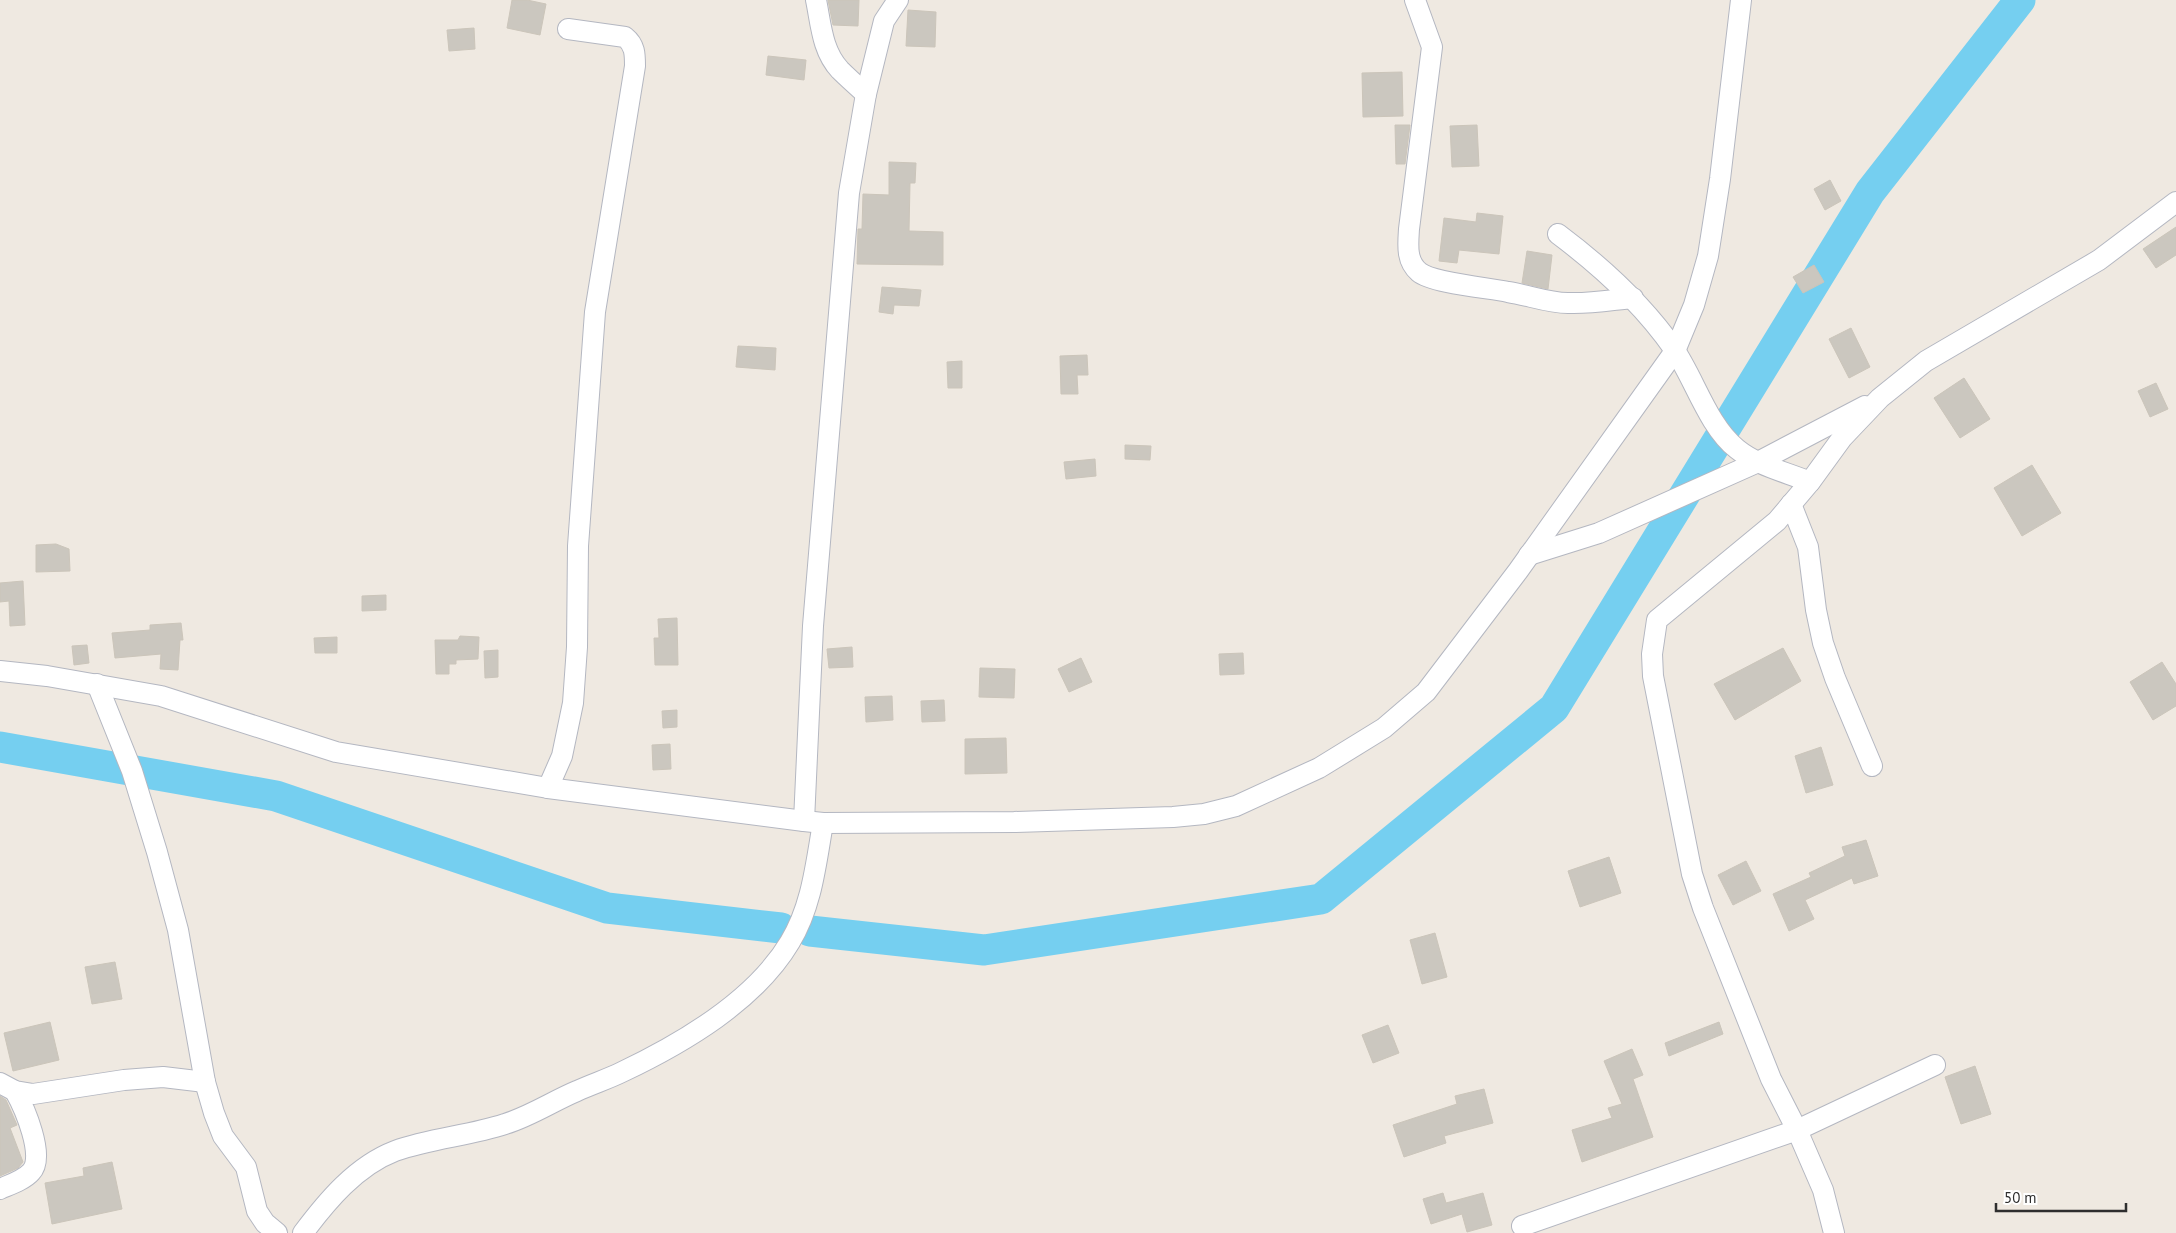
<svg xmlns="http://www.w3.org/2000/svg" width="2176" height="1233" viewBox="0 0 2176 1233" font-family="'PT Sans',sans-serif">
	<style>
		.lines { fill: none; stroke-linecap: round; stroke-linejoin: round }
		.river { stroke: #75cff0; stroke-width: 31 }
		.building { fill: #cbc7bf; stroke: #cbc5ba }
		.minor-casing { stroke: #b4b7c1; stroke-width: 22 }
		.minor { stroke: #fff; stroke-width: 20 }
	</style>
	<rect width="100%" height="100%" fill="#efe9e1"/>
	<g class="lines">
		<g class="river">
			<polyline points="0,747 276,796 607,908 781,928"/>
			<polyline points="810,931 984,950 1321,899 1554,708 1870,192 2020,0"/>
		</g>
	</g>
	<g class="building">
		<polygon points="512,0 527,0 546,4 540,35 507,28"/>
		<polygon points="828,0 859,0 858,26 833,25"/>
		<polygon points="908,10 936,12 935,47 906,46"/>
		<polygon points="474,28 475,49 449,51 447,30"/>
		<polygon points="768,56 806,60 804,80 766,75"/>
		<polygon points="1402,72 1403,116 1363,117 1362,73"/>
		<polygon points="1395,125 1410,125 1405,164 1396,164"/>
		<polygon points="1477,125 1479,166 1452,167 1450,126"/>
		<polygon points="889,162 916,163 915,183 910,183 909,231 943,232 943,265 857,264 858,229 862,229 863,194 889,195"/>
		<polygon points="1830,180 1841,201 1825,210 1814,189"/>
		<polygon points="1477,213 1503,216 1499,254 1459,250 1457,263 1439,261 1444,218 1476,222"/>
		<polygon points="2176,227 2176,255 2156,268 2143,249"/>
		<polygon points="1527,251 1552,255 1548,289 1522,283"/>
		<polygon points="1814,265 1824,282 1803,293 1793,277"/>
		<polygon points="882,287 921,290 919,306 894,305 893,314 879,312"/>
		<polygon points="1851,328 1870,367 1849,378 1829,339"/>
		<polygon points="738,346 776,348 775,370 736,367"/>
		<polygon points="1087,355 1088,375 1077,375 1078,394 1061,394 1060,356"/>
		<polygon points="962,361 962,388 948,388 947,362"/>
		<polygon points="1964,378 1990,419 1960,438 1934,398"/>
		<polygon points="2156,383 2168,409 2150,417 2138,391"/>
		<polygon points="1125,445 1151,446 1150,460 1125,459"/>
		<polygon points="1095,459 1096,476 1066,479 1064,462"/>
		<polygon points="2032,465 2061,513 2022,536 1994,488"/>
		<polygon points="56,544 69,549 70,571 36,572 36,545"/>
		<polygon points="23,581 25,625 10,626 9,601 0,602 0,583"/>
		<polygon points="386,595 386,610 362,611 362,596"/>
		<polygon points="677,618 678,665 655,665 654,638 659,638 658,619"/>
		<polygon points="181,623 183,640 180,640 178,670 160,669 161,654 115,658 112,633 150,630 150,625"/>
		<polygon points="460,636 479,637 478,659 456,660 456,664 449,664 449,674 436,674 435,640 458,640"/>
		<polygon points="337,637 337,653 315,653 314,638"/>
		<polygon points="87,645 89,663 74,665 72,646"/>
		<polygon points="852,647 853,667 829,668 827,649"/>
		<polygon points="1783,648 1801,681 1735,720 1714,684"/>
		<polygon points="498,650 498,677 485,678 484,651"/>
		<polygon points="1243,653 1244,674 1220,675 1219,654"/>
		<polygon points="1081,658 1092,682 1069,692 1058,669"/>
		<polygon points="2162,662 2176,684 2176,706 2153,720 2130,682"/>
		<polygon points="980,668 1015,669 1014,698 979,697"/>
		<polygon points="892,696 893,720 866,722 865,697"/>
		<polygon points="944,700 945,721 922,722 921,701"/>
		<polygon points="677,710 677,727 663,728 662,711"/>
		<polygon points="1006,738 1007,773 965,774 965,739"/>
		<polygon points="670,744 671,769 653,770 652,745"/>
		<polygon points="1821,747 1833,785 1806,793 1795,756"/>
		<polygon points="1866,840 1878,876 1854,884 1852,878 1805,900 1814,919 1789,931 1773,894 1811,877 1809,873 1845,856 1842,847"/>
		<polygon points="1609,857 1621,893 1580,907 1568,871"/>
		<polygon points="1746,861 1761,891 1733,905 1718,875"/>
		<polygon points="1435,933 1447,977 1422,984 1410,940"/>
		<polygon points="115,962 122,999 92,1004 85,967"/>
		<polygon points="50,1022 59,1060 13,1071 4,1033"/>
		<polygon points="1719,1022 1723,1034 1669,1056 1665,1043"/>
		<polygon points="1388,1025 1399,1053 1373,1063 1362,1035"/>
		<polygon points="1632,1049 1643,1075 1633,1079 1653,1137 1582,1162 1572,1130 1612,1118 1608,1108 1622,1104 1604,1061"/>
		<polygon points="1975,1066 1991,1114 1961,1124 1945,1077"/>
		<polygon points="1484,1089 1493,1123 1444,1136 1446,1143 1404,1157 1393,1125 1457,1104 1455,1096"/>
		<polygon points="0,1096 6,1100 17,1125 10,1128 23,1162 18,1168 0,1176"/>
		<polygon points="112,1162 122,1209 52,1224 45,1183 84,1176 83,1168"/>
		<polygon points="1443,1193 1446,1203 1483,1193 1492,1225 1467,1232 1462,1214 1431,1224 1423,1199"/>
	</g>
	<g class="lines">
		<g class="minor-casing">
			<g id="minor">
				<path d="M816 0C821 24 822 51 840 70 848 78 857 86 866 94"/>
				<path d="M1415 0 1432 47 1409 229C1408 245 1406 261 1419 272 1432 283 1489 288 1508 292 1528 295 1548 303 1568 303 1590 304 1612 300 1633 298"/>
				<path d="M1558 234C1602 267 1642 303 1674 349 1695 380 1708 426 1737 449 1758 466 1786 472 1810 482"/>
				<polyline points="1791,504 1808,547 1816,610 1823,643 1835,678 1872,766"/>
				<polyline points="1529,555 1599,533 1758,462 1865,406"/>
				<polyline points="0,671 47,676 161,696 336,752 548,788 804,821 823,823 1014,822 1173,817 1204,814 1236,806 1319,768 1384,728 1426,692 1518,571 1675,351 1694,305 1708,256 1720,179 1741,0"/>
				<polyline points="97,684 132,771 157,852 178,930 205,1082 214,1113 223,1136 246,1167 257,1211 265,1223 277,1233"/>
				<path d="M548 788 562 756 573 703 577 647 578 546 595 312 635 66C635 54 635 45 625 37L568 29"/>
				<polyline points="804,821 813,626 849,193 866,94 884,21 898,0"/>
				<polyline points="0,1083 15,1091 33,1094 124,1080 163,1077 205,1082"/>
				<path d="M0 1189C9 1185 24 1180 31 1172 46 1157 24 1107 15 1091"/>
				<polyline points="1522,1226 1797,1130 1935,1065"/>
				<path d="M303 1233C327 1201 356 1166 395 1151 431 1138 469 1136 505 1124 531 1116 553 1101 577 1091 592 1084 608 1079 622 1072 683 1043 755 1001 790 942 812 906 816 863 823 823"/>
				<polyline points="1834,1233 1823,1190 1797,1130 1771,1079 1703,908 1692,874 1653,676 1652,654 1657,620 1777,521 1810,482 1842,438 1880,398 1926,361 2099,260 2176,202"/>
			</g>
		</g>
		<use href="#minor" class="minor"/>
	</g>
	<path d="M1996 1203v8h130v-8" fill="none" stroke="#2e2e2e" stroke-width="2.5"/>
	<text x="2004" y="1203" font-size="15" fill="#2e2e2e" stroke="#ffffff" stroke-width="4" paint-order="stroke">50 m</text>
</svg>
